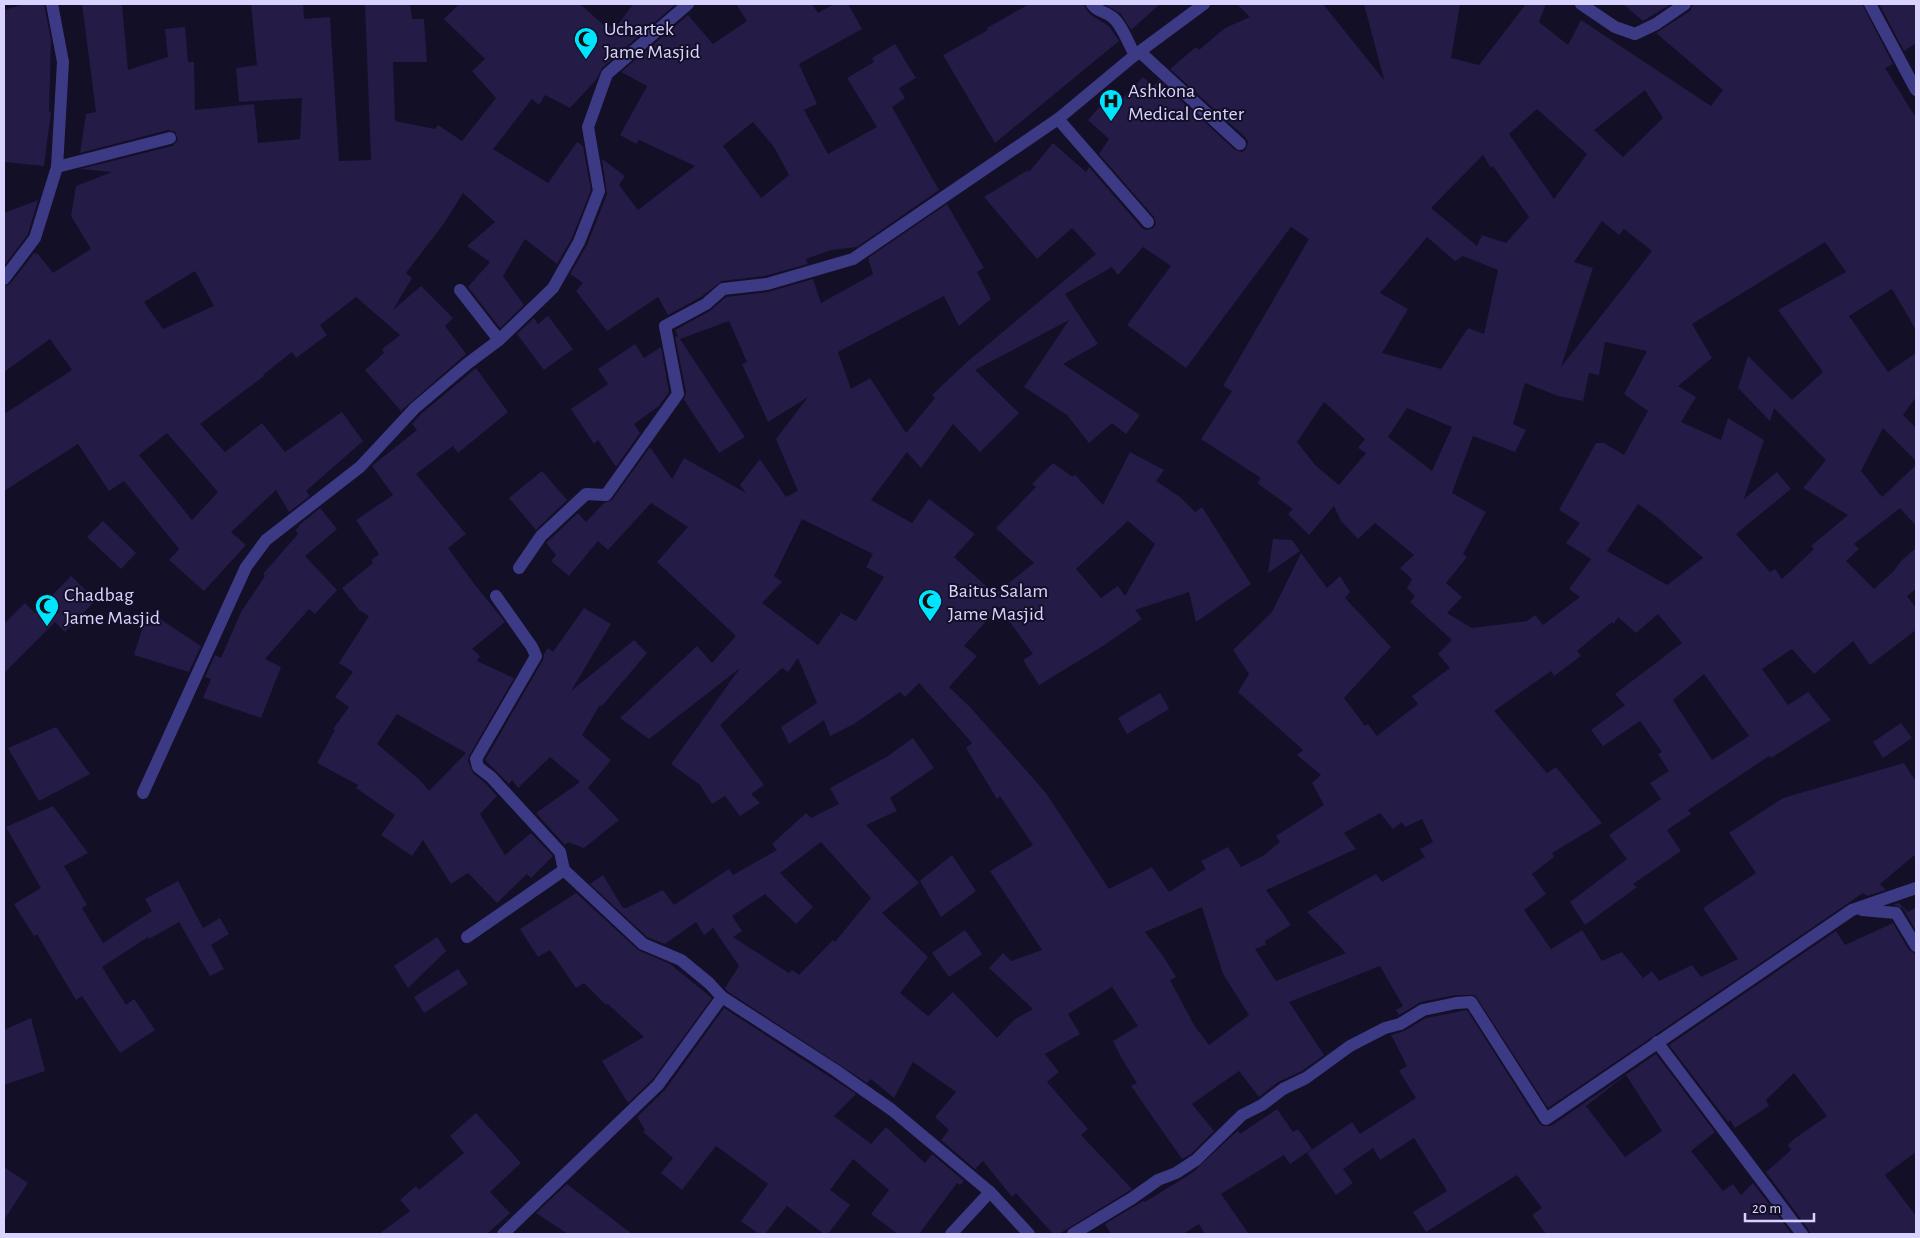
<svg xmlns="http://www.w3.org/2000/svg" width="1920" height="1238" viewBox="0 0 1920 1238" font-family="'Alegreya Sans',sans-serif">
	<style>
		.building { fill: #241b47; fill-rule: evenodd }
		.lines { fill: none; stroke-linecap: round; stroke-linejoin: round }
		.minor { stroke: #3d3a85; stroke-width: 12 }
		.labels { text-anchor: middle; stroke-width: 4; stroke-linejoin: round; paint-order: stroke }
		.poi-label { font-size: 20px; fill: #d9d4ff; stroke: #130f26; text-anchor: start }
	</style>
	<rect width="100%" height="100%" fill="#130f26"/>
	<g class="building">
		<polygon points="25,4 44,4 51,40 49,112 51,111 44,166 4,162 4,10"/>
		<path d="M82 4H122L128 70 168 57 165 29 185 27 188 62H194L195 110 254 104 258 143 300 139 302 98 239 102 236 68 257 65 251 4H303L304 19 330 17 339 161 371 160 365 4H410L412 19H424L427 62H393L395 121 435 129 438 125 462 141 496 98 472 71 485 59 444 19 459 4H580L607 28 610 26 614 30 633 4H676L602 68 596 80 570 108 545 95 539 105 532 99 493 149 548 183 577 142 583 146 591 190 572 238 557 264 525 239 503 276 524 305 500 328 468 287 490 262 467 246 495 222 463 193 445 222 406 273 412 278 393 310 421 286 453 318 445 326 466 354 401 411 365 370 384 353 382 349 400 335 356 297 320 325 327 335 296 358 292 352 263 375 264 376 200 424 225 452 262 423 285 452 342 412 363 441 306 491 310 496 289 512 276 490 231 532 246 545 204 591 169 560 179 549 124 481 109 491 78 444 4 491V414L72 370 50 339 4 372V287L10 284 34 253 38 254 53 273 91 249 71 216 76 186 112 172 80 169 172 146 178 140 175 132 168 130 80 153 86 114 96 112ZM195 271 214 306 163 329 144 302ZM167 433 218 492 192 520 139 455Z"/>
		<path d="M736 4H812L818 13 834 4H848L862 29 799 64 817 104 804 110 828 154 877 127 847 78 874 62 872 58 895 44 916 78 899 88 905 98 892 107 939 190 857 247 831 250 806 259 808 264 765 276 722 281 701 297 668 315 658 297 607 331 576 291 583 283 570 274 587 245 607 194 602 159 625 176 619 185 638 210 695 166 639 140 636 144 620 135 647 86 621 72 688 15 713 44 747 21ZM753 122 774 147 789 175 761 198 723 146Z"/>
		<polygon points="1029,4 1084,4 1086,9 1091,15 1109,26 1119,41 995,143 943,55 988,30 987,28"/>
		<polygon points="1104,4 1160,4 1131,30 1121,14"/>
		<path d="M1237 4H1323L1384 80 1364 4H1460L1451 58 1479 65 1526 4H1546L1539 22 1568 45 1581 20 1711 106 1723 90 1656 33 1690 11 1693 4H1862L1893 64 1885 68 1916 118V330L1892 289 1849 316 1888 372 1916 353V397L1903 415 1916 428V461L1883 428 1861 471 1882 497 1916 465V526L1900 508 1854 544 1859 549 1846 561 1874 589 1893 572 1901 561 1916 548V589L1907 596 1916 608V630L1870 665 1853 641 1814 674 1792 649 1762 669 1788 705 1808 692 1831 720 1771 758 1769 756 1688 810 1691 814 1667 830 1681 851 1633 884 1637 887 1585 925 1570 902 1627 859 1609 835 1661 799 1650 783 1669 771 1658 754 1662 752 1640 721 1603 746 1591 730 1625 705 1615 694 1682 643 1658 614 1636 633 1618 617 1614 624 1612 622 1577 651 1581 656 1554 676 1551 671 1494 711 1547 773 1556 767 1602 823 1552 853 1554 857 1532 874 1546 894 1524 910 1551 949 1582 930 1602 961 1622 952 1643 978 1652 971 1659 981 1692 965 1701 977 1738 959 1703 908 1756 873 1729 833 1783 798 1904 763 1916 782V854L1880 884 1886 890 1867 896 1863 893 1548 1108 1475 995H1455L1421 1002 1399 1015 1396 1010 1403 1006 1380 966 1289 1002 1324 1055 1302 1071 1278 1082 1259 1097 1239 1071 1192 1104 1214 1131 1191 1154 1182 1159 1131 1086 1137 1083 1122 1059 1113 1041 1138 1026 1112 987 1068 1014 1080 1034 1045 1054 1059 1072 1047 1082 1088 1129 1081 1135 1132 1189 1059 1234H1053L1016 1193 1012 1197 983 1161 975 1169 941 1140 949 1130 935 1117 956 1092 913 1062 894 1098 871 1079 867 1083 727 991 725 988 739 966 713 928 704 935 696 922 665 944 647 937 590 884 603 875 623 908H626L663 890 674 905 729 869 733 875 777 850 772 844 806 813 811 818 839 804 830 788 888 756 913 738 934 768 890 798 897 811 866 825 919 883 882 913 928 957 900 993 928 1016 953 992 997 1038 1015 1019 1033 1009 989 968 1003 953 1011 961 1042 950 990 871 1033 845 1000 796 997 799 966 748 972 743 919 683 905 697 900 692 854 724 830 736 824 720 789 744 781 727 817 703 798 658 788 672 782 668 720 725 764 785 751 794 760 803 740 816 725 796 712 804 700 785 671 764 740 668 649 739 620 718 697 646 712 663 736 636 657 562 688 527 651 503 608 550 598 541 569 576 551 561 556 555 546 543 578 513 586 522 604 503 612 500 650 447 672 479 684 458 746 493 740 485 760 459 786 497 798 491 776 439 808 397 768 422 742 364 747 362 729 321 680 339 745 437 719 453 684 400 686 392 675 337 678 336 675 330 710 311 726 297 768 292 813 279 821 303 873 274 868 258 947 204 984 268 977 272 991 299 959 326 944 296 838 352 851 389 870 378 906 433 935 398 932 395 967 362 1096 254 1072 228 1037 259 984 197 1028 170 1029 172 1053 143 1086 172 1089 167 1142 228 1146 230 1153 228 1156 224 1154 217 1099 154 1109 139 1088 120 1102 104 1110 112 1143 77 1153 86 1159 80 1235 150 1242 152 1246 149 1248 142 1246 138 1170 69 1196 47 1199 50 1225 28 1250 17ZM1645 90 1663 118 1623 157 1594 130ZM1537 109 1587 154 1554 199 1509 134ZM1483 155 1491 168 1493 166 1529 217 1506 243 1482 235 1477 246 1431 208ZM1602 221 1619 235 1624 229 1652 251 1561 367 1593 268 1574 262ZM1291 227 1309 239 1223 386 1232 391 1201 439 1261 478 1257 483 1293 509 1288 514 1309 535 1334 506 1341 521 1358 539 1375 523 1414 555 1400 568 1412 579 1407 588 1415 596 1410 602 1452 640 1438 654 1450 668 1412 696 1418 704 1377 736 1368 724 1365 726 1344 698 1391 647 1345 598 1350 592 1340 576 1327 588 1301 553 1272 612 1233 650 1249 674 1238 692 1303 750 1297 755 1321 775 1312 783 1324 805 1276 836 1280 842 1263 856 1241 867 1228 847 1201 861 1206 869 1169 892 1152 867 1109 889 1046 793 970 707 949 687 977 656 964 646 999 607 1033 654 1023 660 1039 685 1103 646 1142 619 1135 610 1189 592 1196 622 1251 584 1202 507 1195 512 1180 497 1156 481 1164 470 1130 452 1103 505 1075 475 1073 477 1053 463 1032 484 1036 487 996 528 1034 563 995 594 954 557 975 534 929 499 912 523 871 500 907 452 921 468 953 424 980 452 1019 413 975 370 1069 320 1024 387 1067 415 1089 443 1112 423 1126 434 1140 415 1063 364 1098 344 1065 294 1112 267 1118 275 1143 247 1171 266 1127 325 1186 368ZM1427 237 1455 261 1463 256 1498 270 1484 334 1468 328 1441 369 1382 353 1408 309 1380 293ZM1825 242 1846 272 1778 310 1823 372 1792 400 1748 356 1738 388 1770 421 1774 408 1826 460 1803 488 1848 515 1811 546 1814 549 1782 579 1775 569 1770 572 1736 534 1791 489 1777 472 1744 499 1764 440 1728 418 1721 440 1681 422 1696 397 1678 386 1712 358 1692 324ZM1605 342 1647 351 1624 394 1648 411 1624 455 1604 443H1596L1559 510 1580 523 1566 543 1591 559 1569 589 1580 597 1543 625 1535 615 1527 621 1472 628 1447 613 1462 597 1446 583 1467 557 1463 554 1486 512 1452 493 1473 436 1515 452 1526 430 1513 424 1525 383 1558 396 1583 401 1589 373 1599 375ZM1324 402 1365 439 1358 448 1366 453 1339 485 1316 466 1297 442ZM1407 408 1452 427 1432 471 1388 437ZM1638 504 1658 518 1703 558 1667 585 1607 551ZM802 519 873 554 866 567 884 577 856 621 841 613 818 645 762 603 782 582 774 576ZM1128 521 1155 544 1125 596 1118 586 1101 598 1076 569ZM1704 674 1749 736 1712 760 1673 700ZM1380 813 1393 829 1402 822 1405 827 1422 819 1433 842 1420 849 1425 857 1382 882 1376 874 1307 912 1346 953 1276 981 1255 949 1266 945 1265 941 1291 925 1266 890 1356 849 1344 833ZM821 842 871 898 835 942 833 940 799 975 792 970 789 973 733 937 742 931 732 916 765 894 796 924 813 907 780 873ZM1202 907 1223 974 1249 1015 1209 1045 1194 1025 1170 980 1176 977 1163 956 1145 932Z"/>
		<polygon points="1623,4 1671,4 1643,21"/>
		<polygon points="1879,4 1916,4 1916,43 1904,51"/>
		<polygon points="38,200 28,234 4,266 4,213"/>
		<polygon points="548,316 573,349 544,370 517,334 534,318 538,324"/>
		<polygon points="635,344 644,358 661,347 669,392 659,406 634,424 640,433 616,467 598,440 594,444 571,409 608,384 598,369"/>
		<path d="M476 368 508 412 458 453 453 446 416 474 466 534 448 548 475 585 505 622 472 649 480 656 477 661 514 678 469 756 468 761 473 773 485 783 497 796 480 814 505 855 531 833 553 856 531 878 527 874 497 903 468 873 451 884 423 840 412 856 381 835 395 815 356 788 358 785 317 763 335 730 333 729 349 707 335 697 353 672 339 663 369 616 359 610 342 588 373 563 371 560 379 554 356 520 393 495 372 466 417 430 412 424 421 414ZM397 714 466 753 429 791 419 779 377 744Z"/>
		<polygon points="542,471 567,500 536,530 509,498"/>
		<polygon points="320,508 337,529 305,556 337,590 315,614 309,609 265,659 281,667 261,718 203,698 211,679 205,677 215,655 221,658 241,612 265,576 263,574 298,534 295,530 299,527 298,526"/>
		<polygon points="103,521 136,553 121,569 87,537"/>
		<polygon points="1273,539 1292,540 1300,551 1268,573"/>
		<polygon points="71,576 96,600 65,632 55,622 4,673 4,624 25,603 35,613"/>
		<polygon points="584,608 611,624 571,691 634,640 647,653 602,706 600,705 582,735 611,760 588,788 619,820 584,848 568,842 565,845 536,813 580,782 550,757 518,788 512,780 509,784 485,760 543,660 544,654 548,648 553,652"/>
		<polygon points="148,611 201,646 189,672 134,655"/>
		<polygon points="1160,693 1169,709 1127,734 1118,718"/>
		<polygon points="1901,723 1912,738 1883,758 1873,742"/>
		<polygon points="56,727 90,774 39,801 8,748"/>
		<polygon points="53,806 88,853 64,866 87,905 82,908 103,943 152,911 145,899 178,881 203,928 220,918 229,934 211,945 224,969 210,976 179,922 149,939 148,937 102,967 126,1005 134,999 155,1030 120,1053 82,996 76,1000 37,934 34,936 14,904 41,888 6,827"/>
		<polygon points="952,855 976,891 941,917 920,881"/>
		<polygon points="576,893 638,950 670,964 712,998 652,1080 628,1103 602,1061 644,1037 608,1004 606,1005 584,983 576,988 550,950 538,957 520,929"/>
		<polygon points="1899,903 1908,912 1916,907 1916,931 1903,908 1893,905"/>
		<polygon points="1893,923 1909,950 1916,954 1916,1152 1885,1175 1916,1216 1916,1234 1810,1234 1808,1229 1766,1172 1791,1150 1788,1145 1794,1139 1827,1116 1794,1073 1766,1100 1769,1106 1735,1128 1730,1120 1728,1122 1669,1045 1836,931 1845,945"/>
		<polygon points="965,930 982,954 949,977 932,953"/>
		<polygon points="437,937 446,951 408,988 394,966"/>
		<polygon points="458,969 468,984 424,1013 414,997"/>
		<polygon points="724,1008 856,1094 834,1116 871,1144 886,1127 925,1163 932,1154 964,1181 960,1185 957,1183 919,1234 898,1234 871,1214 889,1190 853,1159 830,1190 850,1205 828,1234 824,1234 787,1206 765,1234 759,1234 741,1221 768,1184 716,1146 682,1190 661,1173 673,1158 643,1132 645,1130 637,1117 665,1090"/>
		<path d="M1467 1010 1539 1123 1543 1126H1551L1656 1054 1715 1132 1691 1151 1723 1191 1733 1184 1741 1195 1753 1183 1792 1234H1546L1532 1215 1542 1208 1517 1175 1426 1232 1413 1212 1447 1191 1414 1138 1380 1160 1373 1148 1343 1169 1353 1183 1336 1195 1307 1153 1352 1122 1360 1134 1416 1098 1399 1071 1407 1066 1391 1035 1404 1031 1426 1018ZM1626 1075 1662 1131 1625 1157 1586 1106Z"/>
		<polygon points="31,1018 45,1071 4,1085 4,1030"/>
		<polygon points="1277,1109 1293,1132 1298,1129 1312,1149 1290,1164 1284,1155 1221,1194 1249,1234 1205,1234 1199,1224 1183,1234 1111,1234 1105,1224 1143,1201 1145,1202 1192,1173 1234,1134 1238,1131 1240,1134"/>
		<polygon points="476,1113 521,1163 490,1192 510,1213 487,1234 379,1234 410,1211 400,1200 416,1186 419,1190 464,1153 450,1136"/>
		<polygon points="4,1167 28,1183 4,1220"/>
		<polygon points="567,1184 632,1234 568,1234 536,1213"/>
	</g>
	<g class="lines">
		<g class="minor">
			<path d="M1092 4C1097 12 1105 11 1112 17 1121 23 1129 45 1135 55"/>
			<polyline points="1581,4 1615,27 1635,34 1656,24 1685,4"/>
			<polyline points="1870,4 1916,90"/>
			<polyline points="1140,52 1240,144"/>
			<polyline points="1058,119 1148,222"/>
			<polyline points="57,167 170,138"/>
			<polyline points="4,279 35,238 57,167 63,62 52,4"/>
			<polyline points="460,290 499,340"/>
			<polyline points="519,568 541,536 586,494 606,495 678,394 665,326 706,304 723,289 767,284 853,259 1058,119 1135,55 1204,4"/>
			<polyline points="496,596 532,647 536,656 476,759 478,767 491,777 560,852 564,870"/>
			<polyline points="143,793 246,567 266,540 360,467 415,408 467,364 499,340 553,288 579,242 599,191 588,127 607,74 688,4"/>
			<polyline points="1862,910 1896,913 1916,946"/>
			<polyline points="467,937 564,870 643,944 681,960 709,983 722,997 658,1085 503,1234"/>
			<polyline points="722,997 835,1070 892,1110 990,1192 951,1234"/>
			<polyline points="1657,1042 1802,1234"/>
			<polyline points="990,1192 1029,1234"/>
			<polyline points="1073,1234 1131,1199 1158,1180 1176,1173 1196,1160 1242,1115 1262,1105 1283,1089 1306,1078 1350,1046 1385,1028 1400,1024 1423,1010 1456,1003 1471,1002 1546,1119 1852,910 1916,888"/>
		</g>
	</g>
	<defs>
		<g id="mosque-pin" transform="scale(1.25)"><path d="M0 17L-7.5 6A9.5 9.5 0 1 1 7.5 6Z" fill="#00e5ff" stroke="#130f26"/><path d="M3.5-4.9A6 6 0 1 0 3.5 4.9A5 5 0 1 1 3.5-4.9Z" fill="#111"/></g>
		<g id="hospital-pin" transform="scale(1.25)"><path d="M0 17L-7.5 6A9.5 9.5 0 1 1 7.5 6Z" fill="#00e5ff" stroke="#130f26"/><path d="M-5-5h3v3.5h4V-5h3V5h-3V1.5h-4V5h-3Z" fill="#111"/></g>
	</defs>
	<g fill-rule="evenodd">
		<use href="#mosque-pin" x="586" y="39"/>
		<use href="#hospital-pin" x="1111" y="101"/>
		<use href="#mosque-pin" x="930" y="601"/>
		<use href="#mosque-pin" x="47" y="606"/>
	</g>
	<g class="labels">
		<g class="poi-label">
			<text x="604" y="35">Uchartek<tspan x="604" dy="23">Jame Masjid</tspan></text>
			<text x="1128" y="97">Ashkona<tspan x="1128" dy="23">Medical Center</tspan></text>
			<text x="948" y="597">Baitus Salam<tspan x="948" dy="23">Jame Masjid</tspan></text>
			<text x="64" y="601">Chadbag<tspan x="64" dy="23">Jame Masjid</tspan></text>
		</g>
	</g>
	<rect width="1920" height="1238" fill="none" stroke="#d9d4ff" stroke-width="10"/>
	<path d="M1745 1213v8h69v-8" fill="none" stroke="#d9d4ff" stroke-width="2.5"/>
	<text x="1752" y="1213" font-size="15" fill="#d9d4ff" stroke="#130f26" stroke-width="4" paint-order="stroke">20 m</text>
</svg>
